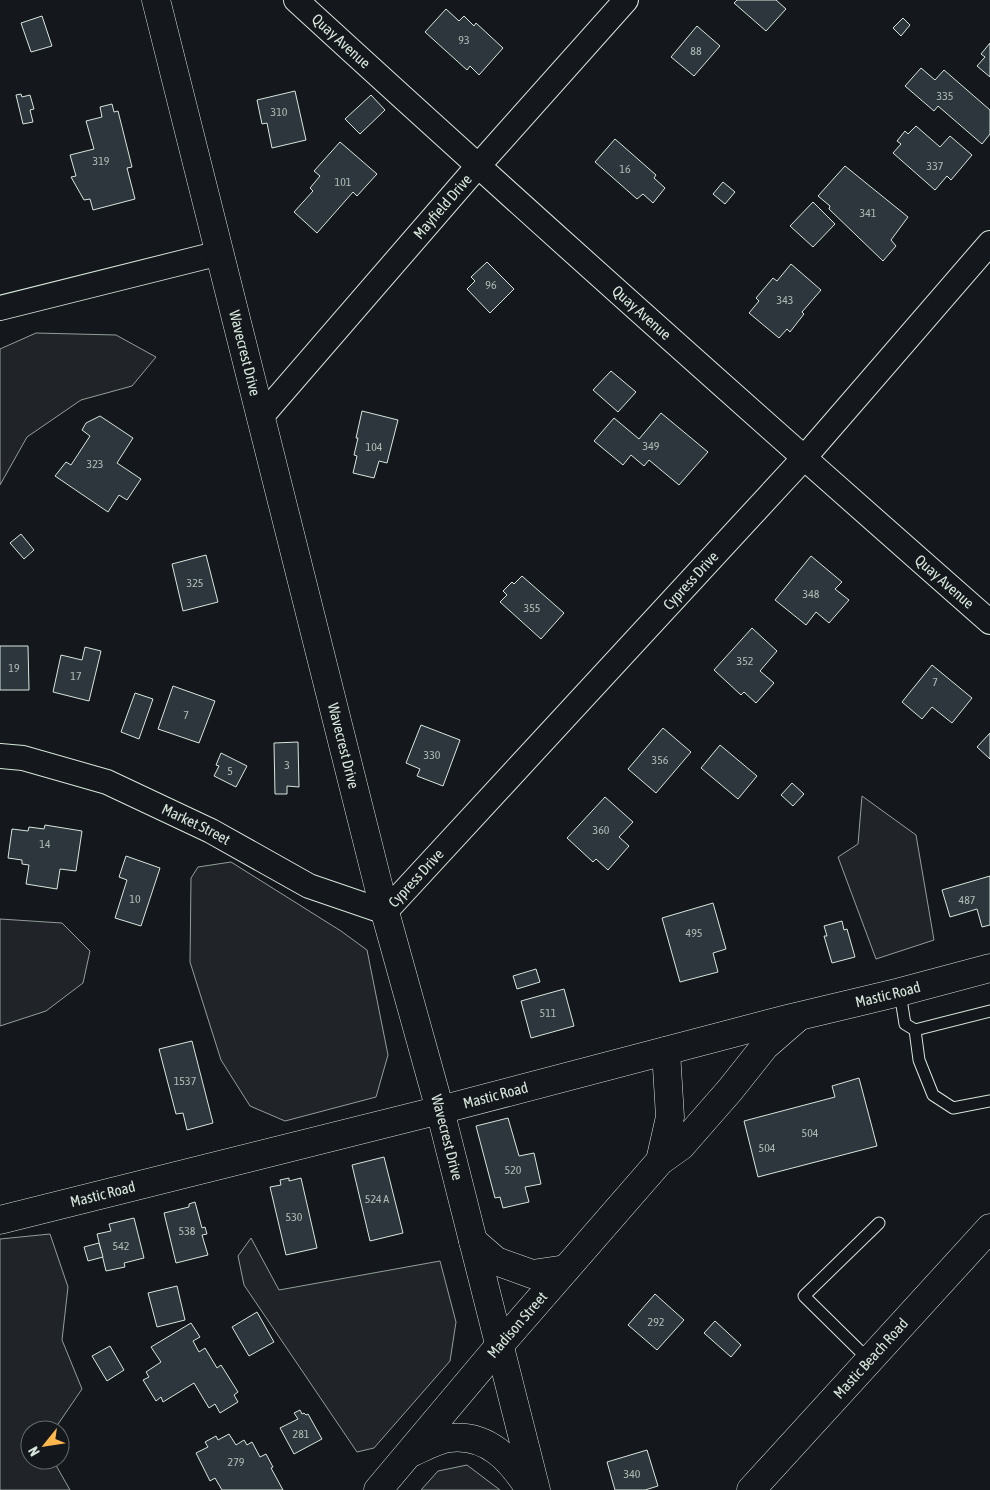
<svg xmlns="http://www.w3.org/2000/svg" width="990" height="1490" viewBox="0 0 990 1490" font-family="'Asap Condensed',sans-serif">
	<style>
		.green { fill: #202428; stroke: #939e99 }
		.building { fill: #2c363c; stroke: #d8e6dc }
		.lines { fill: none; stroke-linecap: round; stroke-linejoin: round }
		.lane-casing { stroke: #d8e6dc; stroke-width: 13 }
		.street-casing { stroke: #d8e6dc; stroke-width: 26 }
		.secondary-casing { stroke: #d8e6dc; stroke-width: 29 }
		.lane { stroke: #14181c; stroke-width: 11 }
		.street { stroke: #14181c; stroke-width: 24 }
		.secondary { stroke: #14181c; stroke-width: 28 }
		.labels { text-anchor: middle; stroke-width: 4; stroke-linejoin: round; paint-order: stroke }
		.number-label { font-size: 12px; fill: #adbab4 }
		.street-label { font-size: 15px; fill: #d8e6dc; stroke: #14181c }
	</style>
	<rect width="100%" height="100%" fill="#14181c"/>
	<g class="green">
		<polygon points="36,333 116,335 156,357 132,386 81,400 27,437 0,485 0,349"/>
		<polygon points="862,796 916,835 934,940 876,959 838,857 858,844"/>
		<polygon points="231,862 341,931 367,950 388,1055 376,1097 285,1121 250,1106 221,1060 190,962 191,878 198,867"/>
		<polygon points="0,919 62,923 90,951 83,983 46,1011 0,1026"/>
		<polygon points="50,1234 68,1287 62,1340 82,1389 54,1430 30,1430 30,1460 53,1460 70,1490 0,1490 0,1239"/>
		<polygon points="251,1238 279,1290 440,1261 456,1322 450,1361 374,1448 357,1452 244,1285 238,1256"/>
		<polygon points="467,1465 500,1490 421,1490 438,1471"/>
	</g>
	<g class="building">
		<polygon points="737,0 776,0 786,9 766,31 734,3"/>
		<polygon points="446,9 459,21 464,16 474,26 476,23 503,48 479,75 470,66 467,70 425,32"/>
		<polygon points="42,16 52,46 31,52 21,23"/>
		<polygon points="903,18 910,25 901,36 893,28"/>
		<polygon points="697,26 720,46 694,76 671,57"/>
		<polygon points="990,43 990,77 977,66 985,57 981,54"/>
		<polygon points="921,68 935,80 944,70 990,110 990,134 982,144 938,106 934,111 905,86"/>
		<polygon points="295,91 306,140 272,148 267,123 262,124 257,100"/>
		<polygon points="21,94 22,97 30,95 34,109 30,110 33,122 23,124 16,95"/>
		<polygon points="371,95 385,110 360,134 345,119"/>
		<polygon points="112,104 114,112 118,111 132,167 127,168 135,199 93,210 90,199 84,200 71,177 76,176 70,155 94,149 86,121 102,117 100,107"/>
		<polygon points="916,126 940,147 950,136 972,155 951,180 947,176 935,190 893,153 901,144 897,141 905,131 908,134"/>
		<polygon points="615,139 656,175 654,178 665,188 653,203 643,194 637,199 595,162"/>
		<polygon points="340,142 377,174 357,196 353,192 317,233 294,212 313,191 310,188 320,176 314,171"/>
		<polygon points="845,166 908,217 891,240 896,246 883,261 829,209 830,206 818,196"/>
		<polygon points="723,182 735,192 725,204 713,194"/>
		<polygon points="813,202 835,224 813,247 790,226"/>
		<polygon points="487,262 514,289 490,313 467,289 475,281 471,277"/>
		<polygon points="791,264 821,290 802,312 804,314 790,332 787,329 779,338 749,313 759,301 756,298 773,278 777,281"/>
		<polygon points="611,371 636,392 618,412 593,390"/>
		<polygon points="362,411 398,420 387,463 379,461 374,478 353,473 357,456 354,455 358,438 356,438"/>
		<polygon points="661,413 708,452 679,485 649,460 644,466 631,455 623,465 594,441 614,418 639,439"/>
		<polygon points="100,416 133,438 117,463 141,479 127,500 119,495 108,512 55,476 66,462 71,465 90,436 82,430 86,423"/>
		<polygon points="21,534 34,550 24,559 10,543"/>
		<polygon points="206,555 218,602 183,611 172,564"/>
		<polygon points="811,556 842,582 835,589 849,600 829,623 816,612 806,625 775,600"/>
		<polygon points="522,576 564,613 541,639 500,602 507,595 503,591 512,582 514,584"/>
		<polygon points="752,628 777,651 760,671 774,683 756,703 744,692 741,695 714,670"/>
		<polygon points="0,646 28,646 29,690 0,690"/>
		<polygon points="85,647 101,651 89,701 53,692 61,655 82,660"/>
		<polygon points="932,665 972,698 952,723 932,707 922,719 902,702"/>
		<polygon points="173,686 215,701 199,743 158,729"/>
		<polygon points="135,693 153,699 139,739 121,732"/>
		<polygon points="421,725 460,740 443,786 417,776 420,769 406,763"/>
		<polygon points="663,728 691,752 656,793 628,769"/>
		<polygon points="990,733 990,759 977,747"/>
		<polygon points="298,742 299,787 287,786 287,794 275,794 274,743"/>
		<polygon points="720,745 757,776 738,799 701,768"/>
		<polygon points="221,753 247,766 236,787 214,776 219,766 216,765"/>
		<polygon points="792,783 804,794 793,806 781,795"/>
		<polygon points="605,797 633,822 619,837 629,846 608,870 596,859 593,862 567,838"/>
		<polygon points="45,825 82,831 76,871 60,869 57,889 26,884 29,865 22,864 22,860 8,858 12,829 28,831 29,827 44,829"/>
		<polygon points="126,856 160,868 141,926 115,918 127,880 119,877"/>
		<polygon points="990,876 990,925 982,927 977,909 950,917 942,890"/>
		<polygon points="713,903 726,949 713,953 718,972 680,982 662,918"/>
		<polygon points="842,921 844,930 847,929 855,957 832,963 824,936 827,936 824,926"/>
		<polygon points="536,969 540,982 517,989 513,976"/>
		<polygon points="564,989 574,1026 531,1038 521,1001"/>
		<polygon points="192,1041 213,1123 187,1130 183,1113 176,1114 159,1049"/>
		<polygon points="859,1078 877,1146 758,1177 744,1121 835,1097 832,1086"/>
		<polygon points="508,1118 519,1156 534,1153 541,1184 525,1187 529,1202 503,1208 500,1197 495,1198 476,1126"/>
		<polygon points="384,1157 403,1233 370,1241 352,1165"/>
		<polygon points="289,1178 289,1181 301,1178 317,1248 286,1255 270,1187 281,1185 280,1180"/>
		<polygon points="195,1202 202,1228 205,1227 207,1234 202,1235 208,1255 176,1263 164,1213 189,1207 189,1204"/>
		<polygon points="134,1218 144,1258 124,1263 125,1267 106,1271 97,1234 111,1231 109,1224"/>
		<polygon points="99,1243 103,1257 88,1261 84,1247"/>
		<polygon points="177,1286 185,1320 157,1327 148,1293"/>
		<polygon points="655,1294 684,1320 657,1350 628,1325"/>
		<polygon points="257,1312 274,1342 249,1356 232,1327"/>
		<polygon points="715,1321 741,1345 731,1357 704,1333"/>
		<polygon points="191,1323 200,1337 193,1341 199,1352 205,1348 217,1368 221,1365 238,1392 234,1395 238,1402 220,1413 215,1404 209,1408 194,1383 163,1402 161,1397 156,1401 143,1380 149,1377 146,1372 161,1362 151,1347"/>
		<polygon points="110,1346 124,1370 107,1381 92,1356"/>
		<polygon points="300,1410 302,1414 304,1413 306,1415 308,1414 322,1439 294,1454 280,1428 298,1419 294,1413"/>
		<polygon points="229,1434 236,1445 244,1440 247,1445 252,1442 260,1457 266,1454 273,1467 271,1468 283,1490 222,1490 215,1478 210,1481 196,1453 208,1447 205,1442 216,1436 218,1440"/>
		<polygon points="647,1450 658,1486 645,1490 615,1490 607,1462"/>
	</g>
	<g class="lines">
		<g class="lane-casing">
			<g id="lane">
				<polyline points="900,993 905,1024 915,1030 990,1011"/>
				<polyline points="915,1030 919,1060 933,1095 953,1108 990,1101"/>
				<polyline points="869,1360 804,1296 879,1223"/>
			</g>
		</g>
		<g class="street-casing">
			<g id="street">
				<path id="s1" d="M296 0C525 210 757 417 990 622"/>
				<polyline points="0,308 220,253"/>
				<path id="s2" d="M261 417 478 166 626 0"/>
				<path id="s3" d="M0 756 23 758 107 782 211 831 309 886 385 912 804 458 990 243"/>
			</g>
		</g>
		<g class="secondary-casing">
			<g id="secondary">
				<path id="s4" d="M156 0 385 912 440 1110 536 1490"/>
				<polyline points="660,1161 670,1117 666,1051"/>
				<path id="s5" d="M0 1220 440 1110 787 1019 900 992 990 968"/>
				<polyline points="473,1241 496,1261 532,1274 566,1269"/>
				<path d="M413 1452C424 1447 437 1440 449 1438 488 1433 512 1461 530 1490"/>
				<path id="s6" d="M378 1490 499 1346 660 1161 681 1146 730 1090 765 1046 796 1019"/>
				<path id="s7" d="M751 1490 990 1228"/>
			</g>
		</g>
		<use href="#lane" class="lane"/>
		<use href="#street" class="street"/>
		<use href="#secondary" class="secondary"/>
	</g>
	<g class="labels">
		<g class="number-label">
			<text x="464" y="44">93</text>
			<text x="696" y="55">88</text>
			<text x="945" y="100">335</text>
			<text x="279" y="116">310</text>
			<text x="101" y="165">319</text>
			<text x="935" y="170">337</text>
			<text x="625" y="173">16</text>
			<text x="343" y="186">101</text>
			<text x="868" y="217">341</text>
			<text x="491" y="289">96</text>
			<text x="785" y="304">343</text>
			<text x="651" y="450">349</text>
			<text x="374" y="451">104</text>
			<text x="95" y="468">323</text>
			<text x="195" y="587">325</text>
			<text x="811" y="598">348</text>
			<text x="532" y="612">355</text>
			<text x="745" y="665">352</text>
			<text x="14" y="672">19</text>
			<text x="76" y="680">17</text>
			<text x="935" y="686">7</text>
			<text x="186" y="719">7</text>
			<text x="432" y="759">330</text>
			<text x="660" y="764">356</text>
			<text x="287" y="769">3</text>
			<text x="230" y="775">5</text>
			<text x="601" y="834">360</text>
			<text x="45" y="848">14</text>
			<text x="135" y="903">10</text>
			<text x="967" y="904">487</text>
			<text x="694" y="937">495</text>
			<text x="548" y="1017">511</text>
			<text x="185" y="1085">1537</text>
			<text x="810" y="1137">504</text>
			<text x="767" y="1152">504</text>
			<text x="513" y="1174">520</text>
			<text x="377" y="1203">524 A</text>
			<text x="294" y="1221">530</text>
			<text x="187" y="1235">538</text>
			<text x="121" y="1250">542</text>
			<text x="656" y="1326">292</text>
			<text x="301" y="1438">281</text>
			<text x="236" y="1466">279</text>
			<text x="632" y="1478">340</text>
		</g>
		<g class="street-label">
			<text dy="5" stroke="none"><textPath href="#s1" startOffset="61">Quay Avenue</textPath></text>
			<text dy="5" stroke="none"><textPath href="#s2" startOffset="278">Mayfield Drive</textPath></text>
			<text dy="5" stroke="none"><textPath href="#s1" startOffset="466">Quay Avenue</textPath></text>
			<text dy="5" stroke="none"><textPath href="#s4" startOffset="364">Wavecrest Drive</textPath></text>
			<text dy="5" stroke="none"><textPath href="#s3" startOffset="869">Cypress Drive</textPath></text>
			<text dy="5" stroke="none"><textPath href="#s1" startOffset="871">Quay Avenue</textPath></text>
			<text dy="5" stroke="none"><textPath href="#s4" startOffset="769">Wavecrest Drive</textPath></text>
			<text dy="5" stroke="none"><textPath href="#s3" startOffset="209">Market Street</textPath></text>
			<text dy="5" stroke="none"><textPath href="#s3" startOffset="464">Cypress Drive</textPath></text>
			<text dy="5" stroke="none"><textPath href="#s5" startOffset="916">Mastic Road</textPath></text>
			<text dy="5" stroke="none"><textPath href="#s5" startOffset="511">Mastic Road</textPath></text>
			<text dy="5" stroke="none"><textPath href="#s4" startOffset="1174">Wavecrest Drive</textPath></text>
			<text dy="5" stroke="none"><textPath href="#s5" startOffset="106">Mastic Road</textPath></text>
			<text dy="5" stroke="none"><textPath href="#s6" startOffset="216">Madison Street</textPath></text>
			<text dy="5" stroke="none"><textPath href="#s7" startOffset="178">Mastic Beach Road</textPath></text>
		</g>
	</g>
	<g transform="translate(45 1445) rotate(240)"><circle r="24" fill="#14181c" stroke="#626a69"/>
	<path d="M0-4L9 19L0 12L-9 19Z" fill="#ffb74d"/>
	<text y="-8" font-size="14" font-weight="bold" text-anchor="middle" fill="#d8e6dc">N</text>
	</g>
</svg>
